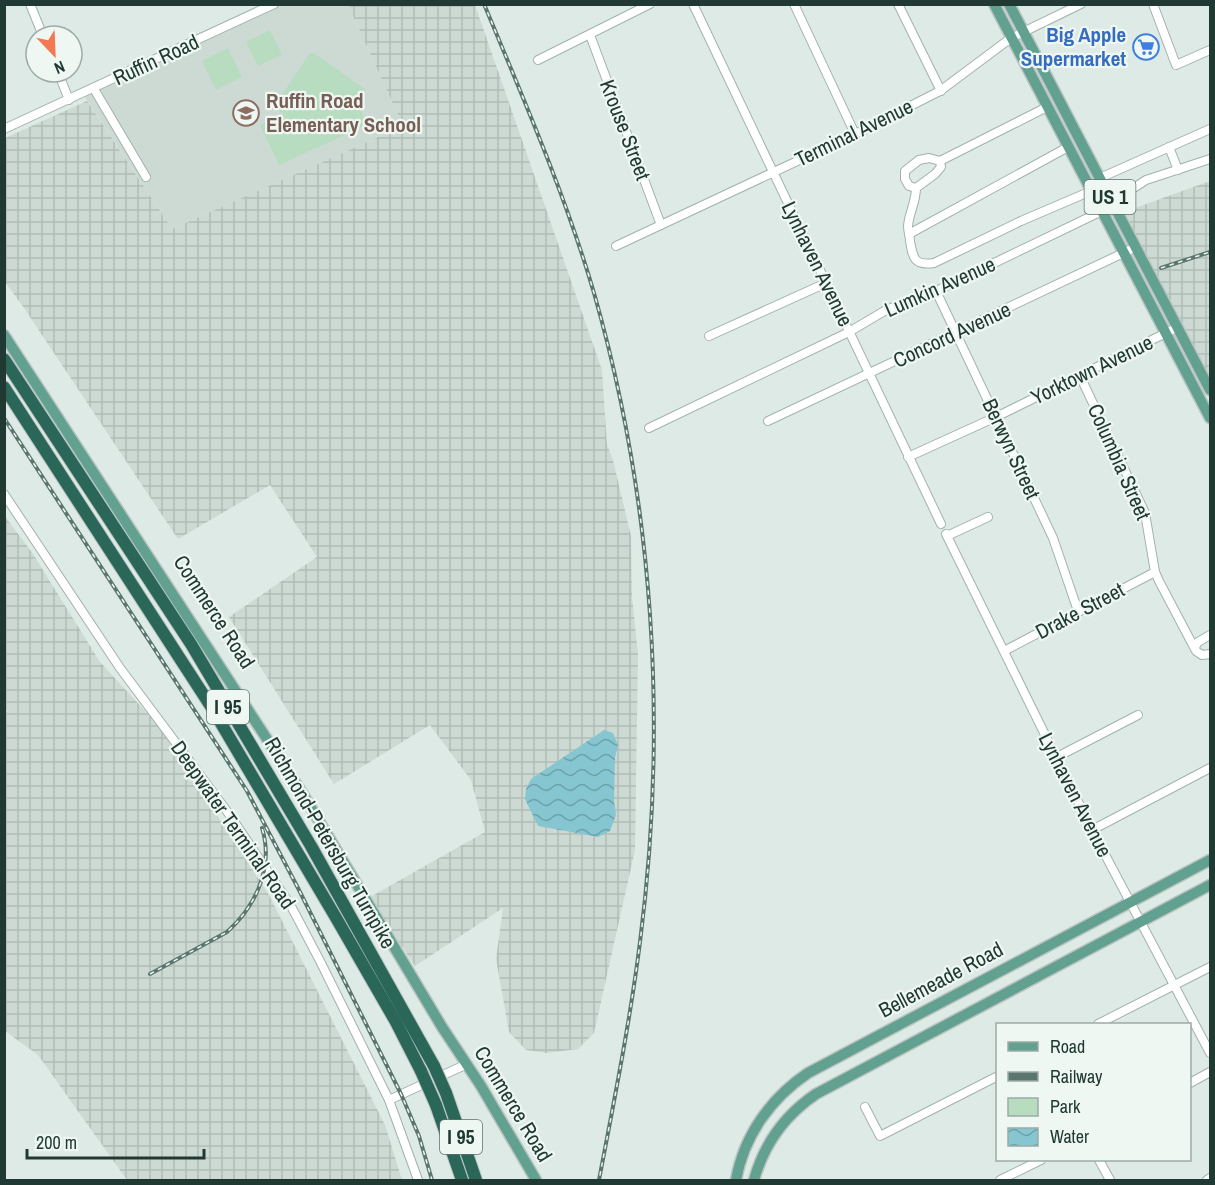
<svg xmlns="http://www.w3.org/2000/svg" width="1215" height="1185" viewBox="0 0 1215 1185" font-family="'Archivo Narrow',sans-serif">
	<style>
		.built { fill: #cddad4 }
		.industrial { fill: url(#industrial-grid) }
		.park { fill: #b7dcc0 }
		.water { fill: url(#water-waves) }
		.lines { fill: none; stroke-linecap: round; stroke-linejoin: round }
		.minor-casing { stroke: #a1b2ac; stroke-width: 10 }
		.major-casing { stroke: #bcc4c2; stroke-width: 13 }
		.highway-casing { stroke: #bcc4c2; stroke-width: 14 }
		.minor { stroke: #fff; stroke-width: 8 }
		.major { stroke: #62a190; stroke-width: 10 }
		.highway { stroke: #2b6759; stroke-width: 12 }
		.rail-casing { stroke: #5a766e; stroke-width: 4 }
		.rail { stroke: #eff7f3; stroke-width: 1.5; stroke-dasharray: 4.5; stroke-linecap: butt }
		.highway-bridge-casing { stroke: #bcc4c2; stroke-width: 14; stroke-linecap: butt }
		.highway-bridge { stroke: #2b6759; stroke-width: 12 }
		.labels { text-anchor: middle; stroke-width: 4.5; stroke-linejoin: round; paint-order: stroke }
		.shield { fill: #eff7f3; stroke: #5e736d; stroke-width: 1.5 }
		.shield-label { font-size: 20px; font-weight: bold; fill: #203a33 }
		.shop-label { font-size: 21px; font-weight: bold; fill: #366cbe; stroke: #eff7f3; text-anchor: end }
		.street-label { font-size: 21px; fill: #203a33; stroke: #eff7f3 }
		.education-label { font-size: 21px; font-weight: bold; fill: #785e54; stroke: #eff7f3; text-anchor: start }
	</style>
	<defs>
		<pattern id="industrial-grid" width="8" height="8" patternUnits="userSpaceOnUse" patternTransform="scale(1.5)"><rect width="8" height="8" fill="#cddad4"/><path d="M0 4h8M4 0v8" fill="none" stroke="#b0bcb6"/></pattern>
		<pattern id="water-waves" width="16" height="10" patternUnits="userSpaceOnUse" patternTransform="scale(1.5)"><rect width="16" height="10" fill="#85c6d1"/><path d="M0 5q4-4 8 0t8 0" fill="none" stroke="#6ca2aa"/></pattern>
	</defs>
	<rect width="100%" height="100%" fill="#deeae5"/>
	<polygon class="built" points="279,5 348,5 403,126 172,229 84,96"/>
	<g class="industrial">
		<polygon points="348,5 475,5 602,370 607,445 613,460 631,536 632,597 638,654 635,850 594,1033 578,1049 546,1053 526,1050 509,1032 496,959 503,908 415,966 386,923 372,896 485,832 471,780 430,725 334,784 229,617 317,557 270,485 178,539 24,308 5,282 5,138 87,101 172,229 403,126"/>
		<polygon points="1210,181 1210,377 1124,212"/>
		<polygon points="4,515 33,554 100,662 160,727 269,895 385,1125 402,1180 127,1180 38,1055 5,1031 4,713 7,711 4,707"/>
	</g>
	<g class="park">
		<polygon points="270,30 282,55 258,66 246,42"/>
		<polygon points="228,48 242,77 216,90 202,61"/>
		<polygon points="310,53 314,53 365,89 357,102 367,125 279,165 260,125 284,114 273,108"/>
	</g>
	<polygon class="water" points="604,730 613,733 618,745 615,758 614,801 616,815 610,831 598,837 538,826 525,799 526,789 531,779"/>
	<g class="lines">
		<g class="minor-casing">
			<g id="minor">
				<polyline points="30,4 43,36"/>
				<polyline points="693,4 941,524"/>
				<polyline points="794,4 855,134"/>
				<polyline points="898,4 941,91"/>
				<polyline points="1153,4 1176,65 1210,50"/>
				<polyline points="590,35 661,225"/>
				<polyline points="538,60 650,4"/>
				<polyline points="58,72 69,100"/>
				<polyline points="94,89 146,177"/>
				<polyline points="4,129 274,4"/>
				<polyline points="1169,147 1178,170"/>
				<polygon points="929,158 940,161 941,167 935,174 916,188 909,186 905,179 905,171 919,160"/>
				<polyline points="940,161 1047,107"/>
				<polyline points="1100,178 1210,129"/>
				<path d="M916 188C916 202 909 213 908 226 908 231 910 236 910 241 913 258 914 266 934 263L1021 221 1091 191"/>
				<polyline points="1112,202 1146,180 1210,159"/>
				<polyline points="909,234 1068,147"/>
				<polyline points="616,246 855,134 940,91 1011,38 1081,4"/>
				<polyline points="936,291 1053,538 1078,611"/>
				<polyline points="709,336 826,283"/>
				<polyline points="1080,376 1145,513 1155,572 1159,581 1196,651 1202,655 1210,654"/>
				<polyline points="768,421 1136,247"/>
				<polyline points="649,428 849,332 886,310 936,291 1102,211"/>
				<polyline points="908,457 996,417 1178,327"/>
				<polyline points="4,494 120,668 229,814 291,906 320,961 389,1100 418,1180"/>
				<polyline points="946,534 1092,830 1210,1053"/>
				<polyline points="947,536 988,517"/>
				<polyline points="1195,647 1198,642 1210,635"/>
				<polyline points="1004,651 1155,572"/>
				<polyline points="1055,758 1138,715"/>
				<polyline points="1092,830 1210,768"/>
				<polyline points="1098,1024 1210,967"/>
				<polyline points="1190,1083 1210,1072"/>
				<polyline points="389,1100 467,1064"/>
				<polyline points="865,1107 880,1136 998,1076"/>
				<polyline points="1099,1160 1110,1180"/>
				<polyline points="1000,1180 1041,1160"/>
				<polyline points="1207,1180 1210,1178"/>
			</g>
		</g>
		<g class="major-casing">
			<g id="major">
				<polyline points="994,4 1210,418"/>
				<polyline points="1009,4 1210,390"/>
				<polyline points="4,335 304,796 442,1027 481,1086 536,1180"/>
				<path d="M736 1180C744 1135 771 1098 808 1073L1210 860"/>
				<path d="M754 1180C764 1144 785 1115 816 1094L1210 885"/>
			</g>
		</g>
		<g class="highway-casing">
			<g id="highway">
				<polyline points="4,359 191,644 311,846 434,1066"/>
				<polyline points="4,387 212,708 335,916 396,1022 421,1071"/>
				<polyline points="446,1093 476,1180"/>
				<polyline points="436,1105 462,1180"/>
			</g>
		</g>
		<use href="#minor" class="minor"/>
		<use href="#major" class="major"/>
		<use href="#highway" class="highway"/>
		<g class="rail-casing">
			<g id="rail">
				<path d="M484 4C524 100 565 194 594 293 654 503 668 725 640 942 630 1022 614 1101 599 1180"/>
				<polyline points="1161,268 1210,252"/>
				<polyline points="4,418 247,791 298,888 401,1094 419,1136 432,1180"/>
				<path d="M150 974 227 932C256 906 274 867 262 828"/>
			</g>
		</g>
		<use href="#rail" class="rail"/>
		<g class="highway-bridge-casing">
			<g id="highway-bridge">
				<polyline points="434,1066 446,1093"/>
				<polyline points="421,1071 436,1105"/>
			</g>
		</g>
		<use href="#highway-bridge" class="highway-bridge"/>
	</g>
	<defs>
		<g id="supermarket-ring" transform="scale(1.35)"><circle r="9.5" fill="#eff7f3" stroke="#3f7fe0" stroke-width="1.5"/><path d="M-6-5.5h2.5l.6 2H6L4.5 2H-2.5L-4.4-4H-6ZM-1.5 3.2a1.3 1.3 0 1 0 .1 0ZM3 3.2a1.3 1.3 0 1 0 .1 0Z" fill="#3f7fe0"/></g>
		<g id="school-ring" transform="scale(1.35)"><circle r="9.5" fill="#eff7f3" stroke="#8d6e63" stroke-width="1.5"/><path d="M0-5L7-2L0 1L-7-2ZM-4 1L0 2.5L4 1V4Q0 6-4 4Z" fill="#8d6e63"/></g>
	</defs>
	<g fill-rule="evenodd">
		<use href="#supermarket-ring" x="1146" y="47"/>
		<use href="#school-ring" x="246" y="113"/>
	</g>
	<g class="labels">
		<g class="shield">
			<rect x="1084.5" y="180" width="51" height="34" rx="4.5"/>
			<rect x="207" y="690" width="42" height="34" rx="4.5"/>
			<rect x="440" y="1120" width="42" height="34" rx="4.5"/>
		</g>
		<g class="shield-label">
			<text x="1110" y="204">US 1</text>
			<text x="228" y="714">I 95</text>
			<text x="461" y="1144">I 95</text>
		</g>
		<g class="shop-label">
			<text x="1126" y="42">Big Apple<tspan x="1126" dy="24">Supermarket</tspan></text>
		</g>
		<g class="street-label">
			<text transform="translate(156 60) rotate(-25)" y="7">Ruffin Road</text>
			<text transform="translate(625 130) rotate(69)" y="7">Krouse Street</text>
			<text transform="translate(854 133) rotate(-26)" y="7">Terminal Avenue</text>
			<text transform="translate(817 264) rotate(64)" y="7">Lynhaven Avenue</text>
			<text transform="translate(940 287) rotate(-24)" y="7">Lumkin Avenue</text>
			<text transform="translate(952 335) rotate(-25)" y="7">Concord Avenue</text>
			<text transform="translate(1092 370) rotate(-26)" y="7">Yorktown Avenue</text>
			<text transform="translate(1011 449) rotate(65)" y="7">Berwyn Street</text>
			<text transform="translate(1119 462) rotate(66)" y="7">Columbia Street</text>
			<text transform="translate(1080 611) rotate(-28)" y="7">Drake Street</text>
			<text transform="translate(214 612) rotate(57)" y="7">Commerce Road</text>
			<text transform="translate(1075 795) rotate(63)" y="7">Lynhaven Avenue</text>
			<text transform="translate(233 825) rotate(55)" y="7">Deepwater Terminal Road</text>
			<text transform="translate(330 843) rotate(60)" y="7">Richmond-Petersburg Turnpike</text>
			<text transform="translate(941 980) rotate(-28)" y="7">Bellemeade Road</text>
			<text transform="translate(513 1104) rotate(59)" y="7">Commerce Road</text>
		</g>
		<g class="education-label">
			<text x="266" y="108">Ruffin Road<tspan x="266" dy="24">Elementary School</tspan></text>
		</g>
	</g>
	<rect width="1215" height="1185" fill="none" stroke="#203a33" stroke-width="12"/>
	<rect x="996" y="1023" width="195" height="138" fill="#eff7f3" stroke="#9caba6" stroke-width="1.5"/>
	<rect x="1008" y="1042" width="30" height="9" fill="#62a190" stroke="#9caba6" stroke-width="1.5"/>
	<text x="1050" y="1053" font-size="18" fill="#203a33">Road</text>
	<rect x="1008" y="1072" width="30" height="9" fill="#5a766e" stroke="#9caba6" stroke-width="1.5"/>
	<text x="1050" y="1083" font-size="18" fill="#203a33">Railway</text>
	<rect x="1008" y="1098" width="30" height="18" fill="#b7dcc0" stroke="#9caba6" stroke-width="1.5"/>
	<text x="1050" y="1113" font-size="18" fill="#203a33">Park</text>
	<rect x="1008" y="1128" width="30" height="18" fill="url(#water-waves)" stroke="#9caba6" stroke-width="1.5"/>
	<text x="1050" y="1143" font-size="18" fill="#203a33">Water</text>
	<g transform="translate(54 54) rotate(157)"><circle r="28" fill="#eff7f3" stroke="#9caba6" stroke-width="1.5"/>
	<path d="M0-4.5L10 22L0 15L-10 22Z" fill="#f47853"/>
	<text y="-9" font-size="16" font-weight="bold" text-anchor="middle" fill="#203a33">N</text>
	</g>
	<path d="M27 1149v9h177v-9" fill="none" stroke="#203a33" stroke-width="3"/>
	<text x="36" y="1149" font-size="18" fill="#203a33" stroke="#eff7f3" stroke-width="4.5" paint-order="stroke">200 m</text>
</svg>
